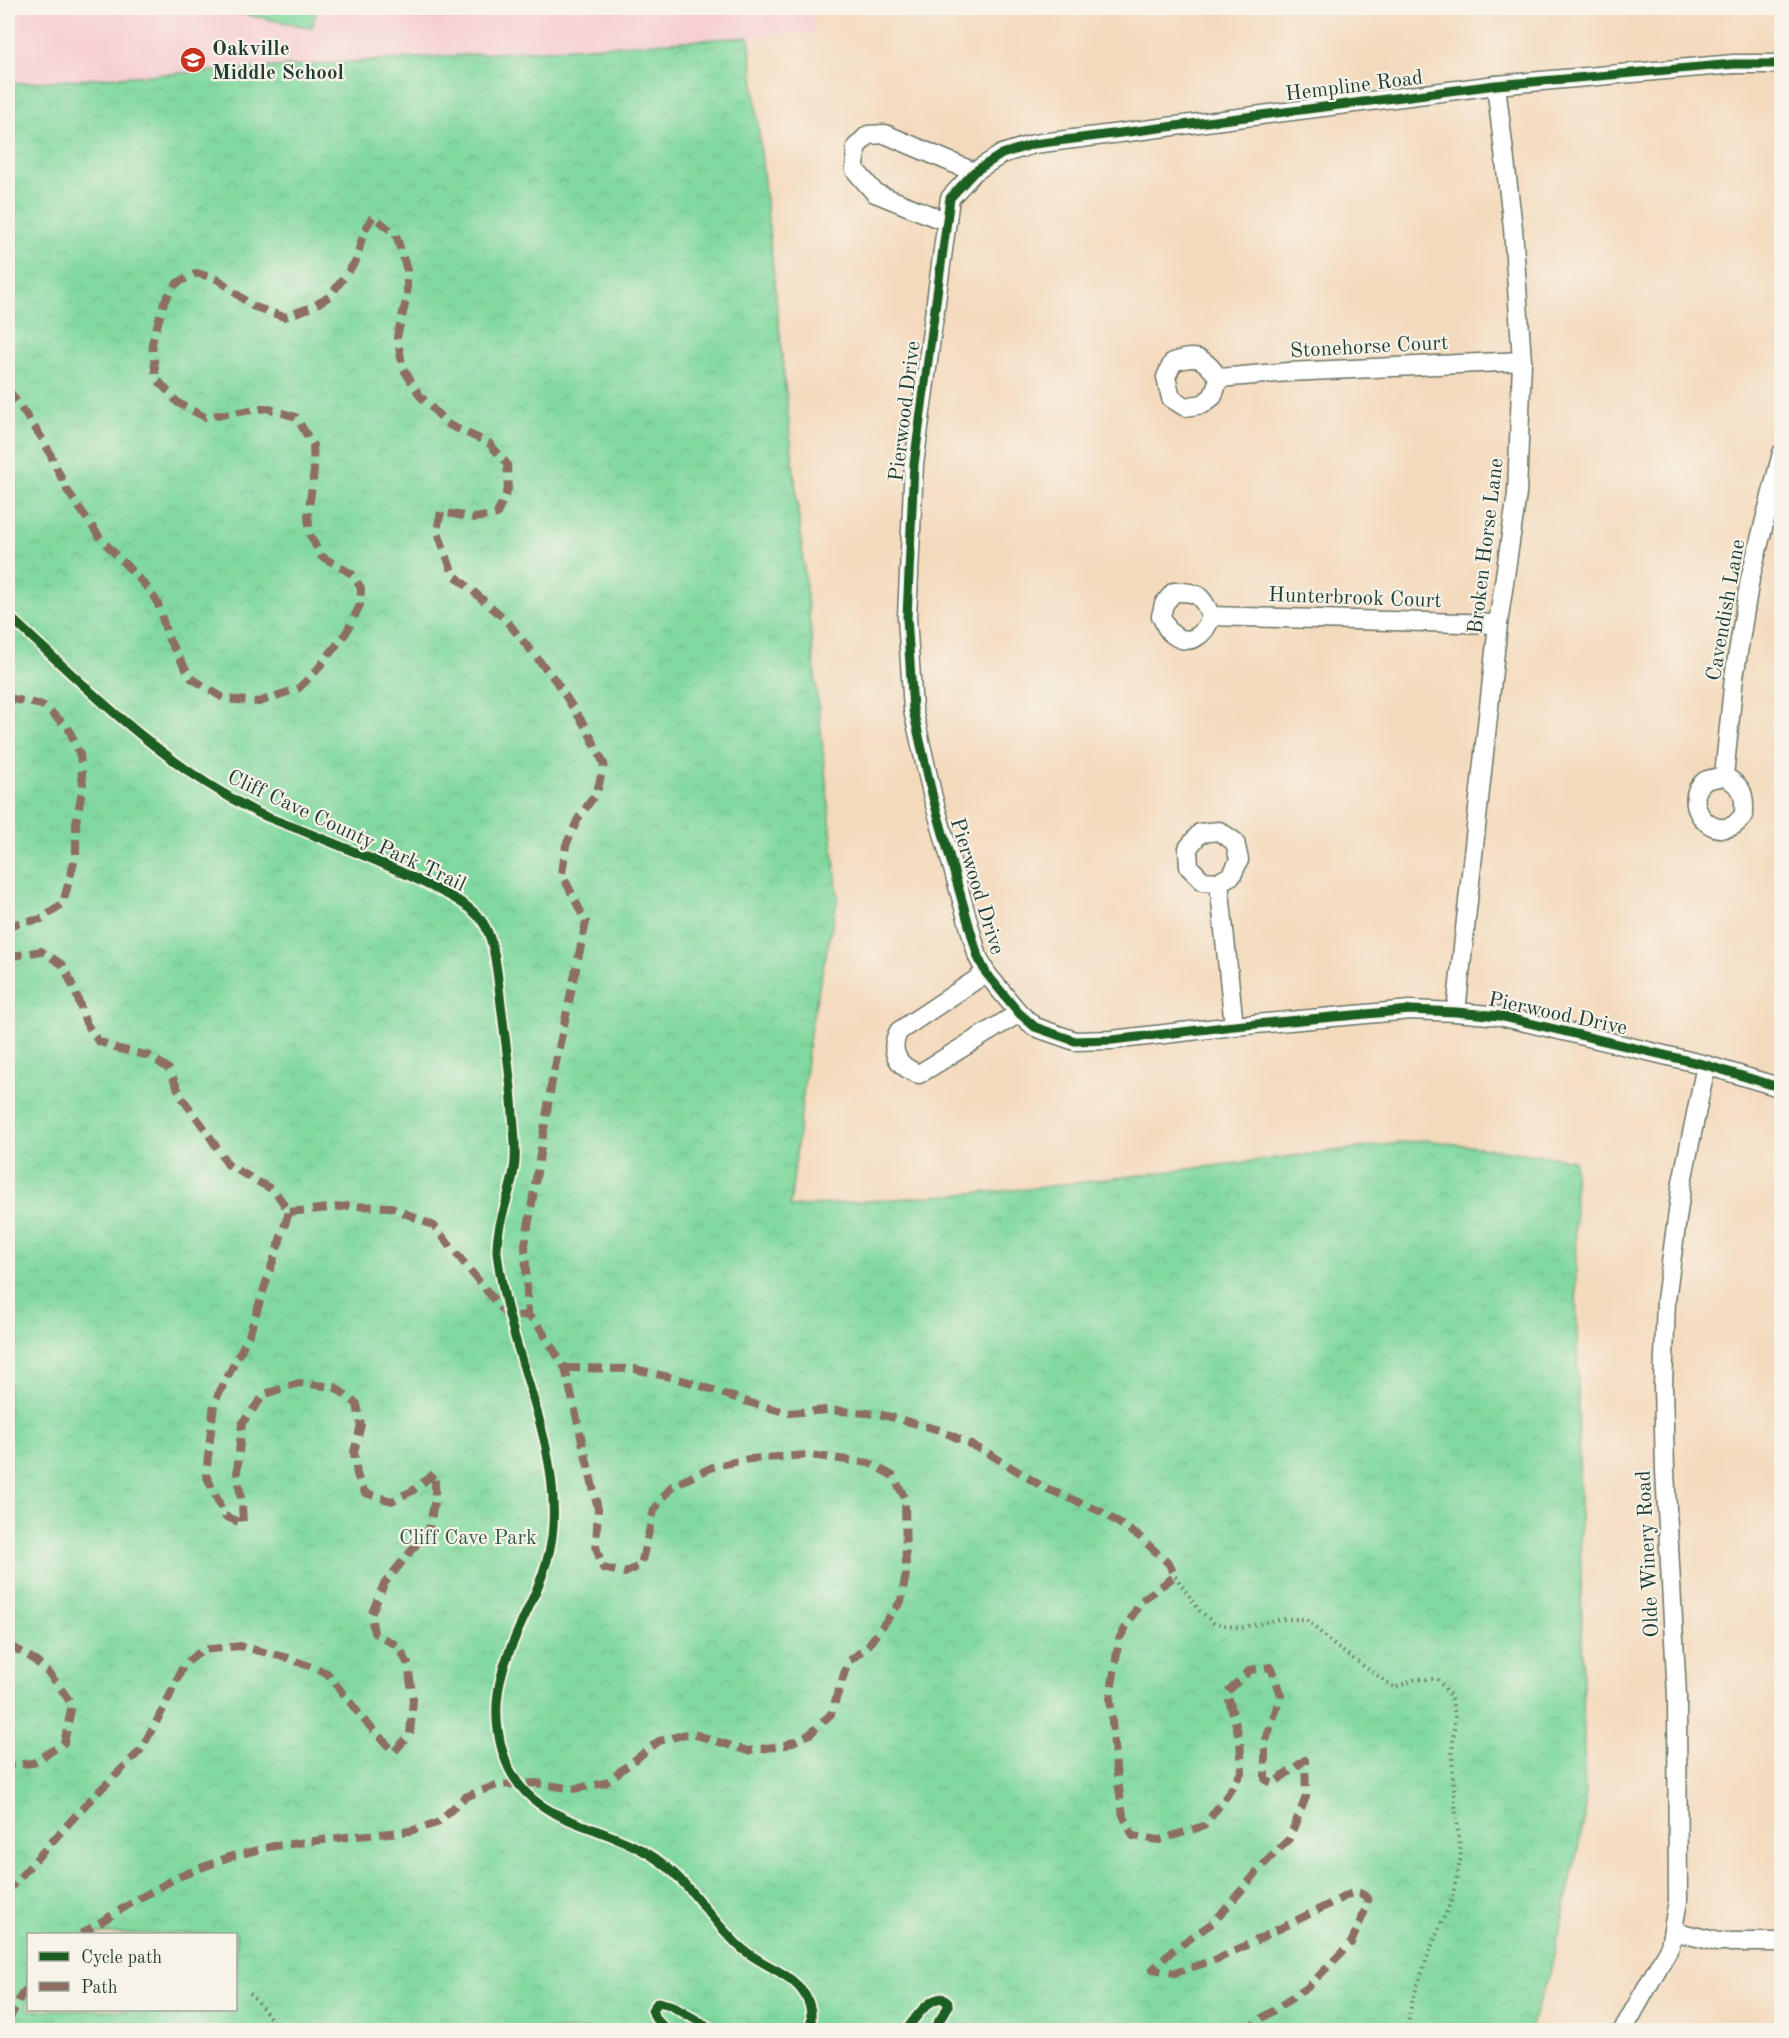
<svg xmlns="http://www.w3.org/2000/svg" width="1789" height="2038" viewBox="0 0 1789 2038" font-family="'Old Standard TT',serif">
	<style>
		.built { fill: #f7cfd3 }
		.park { fill: url(#park-crowns); stroke: #508b6a; stroke-width: 1.5; fill-rule: evenodd }
		.garden { fill: #81d99f; stroke: #508b6a; stroke-width: 1.5 }
		.lines { fill: none; stroke-linecap: round; stroke-linejoin: round }
		.street-casing { stroke: #6a7464; stroke-width: 21 }
		.path { stroke: #6a7464; stroke-width: 4; stroke-dasharray: 1.5 4.5; stroke-linecap: butt }
		.street { stroke: #fff; stroke-width: 18 }
		.quiet { stroke: #8d6e63; stroke-width: 8; stroke-dasharray: 15 8; stroke-linecap: butt }
		.cycleway-casing { stroke: #f7f3e8; stroke-width: 13 }
		.cycleway { stroke: #1b5e20; stroke-width: 9 }
		.labels { text-anchor: middle; stroke-width: 4.5; stroke-linejoin: round; paint-order: stroke }
		.poi-label { font-size: 21px; font-weight: bold; fill: #1f3d34; stroke: #f7f3e8; text-anchor: start }
		.street-label { font-size: 21px; fill: #1f3d34; stroke: #f7f3e8 }
		.park-label { font-size: 21px; fill: #335c49; stroke: #f7f3e8 }
	</style>
	<defs>
		<pattern id="park-crowns" width="20" height="18" patternUnits="userSpaceOnUse" patternTransform="scale(1.5)"><rect width="20" height="18" fill="#81d99f"/><path d="M2 6a3 3 0 1 1 6 0M12 15a3 3 0 1 1 6 0" fill="none" stroke="#6fbb8a"/></pattern>
	</defs>
	<rect width="100%" height="100%" fill="#f7f3e8"/>
	<filter id="ink" filterUnits="userSpaceOnUse"><feTurbulence type="fractalNoise" baseFrequency=".0167" numOctaves="2"/><feDisplacementMap in="SourceGraphic" scale="12" xChannelSelector="R" yChannelSelector="G"/><feConvolveMatrix kernelMatrix="1 2 1 2 8 2 1 2 1" color-interpolation-filters="sRGB"/></filter>
	<filter id="wash" filterUnits="userSpaceOnUse"><feTurbulence type="fractalNoise" baseFrequency=".008" numOctaves="4" result="noise"/><feDisplacementMap in="SourceGraphic" scale="24" xChannelSelector="R" yChannelSelector="G"/><feGaussianBlur stdDeviation="1.35" result="paint"/><feColorMatrix in="noise" values="0 0 0 0 0 0 0 0 0 0 0 0 0 0 0 0 0 1.4 0 .05"/><feComposite in="paint" operator="in"/></filter>
	<g filter="url(#wash)">
		<rect width="100%" height="100%" fill="#f4dabd"/>
		<polygon class="built" points="8,8 814,8 815,33 8,84"/>
		<path class="park" d="M749 37 838 897 811 1025 790 1207 1026 1189 1425 1140 1574 1160 1585 1816 1550 1973 1529 2030H8V84ZM28 1934H236V2010H28Z"/>
		<polygon class="garden" points="213,8 317,8 312,28"/>
	</g>
	<g filter="url(#ink)">
		<g class="lines">
			<g class="street-casing">
				<g id="street">
					<polyline points="1782,64 1734,64 1496,85 1034,144 1002,154 974,172 950,198 914,464 907,617 913,710 933,798 978,957 986,973 1019,1013 1035,1027 1075,1041 1112,1040 1234,1026 1410,1010 1456,1012 1500,1016 1706,1065 1782,1088"/>
					<polyline points="947,222 875,193 855,170 856,147 868,135 885,134 974,172"/>
					<path d="M1219 378 1213 396 1203 404 1185 407 1171 398 1166 377 1173 362C1198 354 1203 357 1219 378L1289 372 1522 361"/>
					<path d="M1211 616C1206 634 1189 649 1171 633 1166 629 1164 621 1161 616L1164 604 1174 592C1197 591 1202 595 1211 616L1498 624"/>
					<polyline points="1724,776 1734,677 1750,579 1782,453"/>
					<path d="M1724 776C1743 787 1745 793 1744 815 1741 818 1737 823 1734 825 1707 840 1681 799 1705 781 1710 778 1718 778 1724 776Z"/>
					<polyline points="1219,882 1203,881 1189,867 1188,848 1200,833 1219,831 1235,842 1239,860 1232,875 1219,882 1234,1026"/>
					<path d="M986 973 899 1031C888 1051 898 1067 919 1074L1019 1013"/>
					<polyline points="1456,1012 1498,624 1517,494 1522,361 1513,228 1496,85"/>
					<polyline points="1673,1931 1718,1942 1782,1942"/>
					<polyline points="1623,2030 1670,1946 1678,1901 1677,1696 1665,1471 1663,1386 1666,1300 1682,1182 1706,1065"/>
				</g>
			</g>
			<g class="path">
				<polyline points="1175,1576 1200,1611 1214,1623 1240,1628 1281,1619 1306,1619 1335,1646 1395,1688 1416,1679 1437,1679 1450,1695 1455,1714 1452,1757 1455,1805 1461,1856 1452,1899 1431,1947 1412,2001 1407,2030"/>
				<polyline points="250,1993 280,2030"/>
			</g>
			<use href="#street" class="street"/>
			<g class="quiet">
				<polyline points="8,389 44,441 67,490 101,539 149,589 158,604 168,638 191,678 225,699 259,702 299,688 316,671 346,633 360,605 361,588 352,574 321,556 310,535 308,516 314,470 313,445 296,417 266,408 205,417 178,403 156,378 152,343 164,302 177,283 197,273 219,280 252,306 284,317 312,307 330,296 356,261 364,231 373,216 396,235 407,270 407,297 397,337 403,368 420,396 449,425 489,443 507,464 508,489 497,514 475,518 441,512 437,530 453,574 505,619 555,680 587,729 604,764 597,792 578,819 566,845 562,874 586,922 552,1081 525,1245 528,1315 540,1328 565,1368 598,1509 596,1547 603,1568 625,1573 641,1565 654,1510 672,1486 715,1466 749,1459 810,1455 869,1463 893,1476 905,1498 906,1574 901,1601 867,1647 848,1662 831,1714 810,1734 786,1745 748,1751 690,1733 659,1741 605,1783 573,1789 536,1783 497,1785 465,1797 437,1823 410,1831 347,1837 274,1846 229,1857 178,1877 140,1898 81,1934"/>
				<polyline points="8,698 42,705 68,727 80,755 83,785 76,823 76,855 63,903 42,919 8,925"/>
				<polyline points="8,957 41,951 63,965 76,993 86,1023 98,1041 119,1049 150,1056 169,1069 182,1098 205,1129 228,1165 275,1191 289,1212 249,1335 214,1403 206,1475 225,1516 243,1524 242,1505 237,1472 242,1423 265,1394 299,1383 335,1387 357,1404 361,1425 354,1452 357,1475 365,1493 392,1501 412,1491 435,1473 435,1499 429,1529 384,1584 371,1615 374,1633 398,1646 408,1664 413,1700 410,1734 394,1752 364,1720 327,1673 288,1658 240,1646 202,1650 183,1666 165,1706 140,1751 88,1802 11,1887 8,1887"/>
				<polyline points="289,1212 349,1206 391,1207 434,1226 508,1317 528,1315"/>
				<path d="M565 1368 635 1369 686 1381 751 1403 789 1413 827 1410 879 1414 940 1430 988 1453 1043 1487 1102 1512 1140 1537 1169 1564 1175 1576 1141 1601 1119 1639 1110 1699 1116 1768 1123 1815 1133 1836 1159 1840 1204 1826 1228 1794 1242 1771 1240 1740 1227 1692 1250 1670 1271 1667 1281 1695 1265 1743V1779L1272 1784 1305 1760 1306 1797 1289 1839 1264 1864 1214 1922 1172 1951 1153 1969 1175 1973 1220 1958 1350 1894C1358 1892 1362 1892 1368 1899L1366 1908 1351 1943 1307 1988 1259 2020 1248 2030"/>
				<path d="M8 1646C37 1655 56 1680 72 1705L64 1743 33 1763 8 1765"/>
				<polyline points="8,2022 22,1994 28,1988"/>
			</g>
			<g class="cycleway-casing">
				<g id="cycleway">
					<polyline points="1782,64 1734,64 1496,85 1034,144 1002,154 974,172 950,198 914,464 907,617 913,710 933,798 978,957 986,973 1019,1013 1035,1027 1075,1041 1112,1040 1234,1026 1410,1010 1456,1012 1500,1016 1706,1065 1782,1088"/>
					<path d="M8 615C72 674 134 737 208 784 223 793 240 804 256 812 273 820 291 826 308 833 348 849 390 865 428 885 447 894 469 904 482 921 497 942 498 986 502 1012 506 1046 511 1080 513 1114 514 1129 516 1145 515 1161 513 1191 496 1221 497 1252 498 1264 501 1277 503 1289 518 1367 558 1445 553 1526 549 1600 487 1652 498 1730 512 1831 598 1815 662 1863 692 1886 711 1920 738 1945 756 1963 783 1969 799 1987 811 2000 813 2015 810 2030"/>
					<polyline points="667,2030 655,2018 652,2010 658,2002 670,2005 714,2030"/>
					<path d="M906 2030C915 2019 927 1999 942 1998L948 2003V2007L933 2030"/>
				</g>
			</g>
			<use href="#cycleway" class="cycleway"/>
		</g>
	</g>
	<defs>
		<g id="school-disc" transform="scale(1.35)"><circle r="9.5" fill="#c8321e" stroke="#f7f3e8"/><path d="M0-5L7-2L0 1L-7-2ZM-4 1L0 2.5L4 1V4Q0 6-4 4Z" fill="#fff"/></g>
	</defs>
	<g fill-rule="evenodd">
		<use href="#school-disc" x="193" y="60"/>
	</g>
	<g class="labels">
		<g class="poi-label">
			<text x="212" y="55">Oakville<tspan x="212" dy="24">Middle School</tspan></text>
		</g>
		<g class="street-label">
			<text transform="translate(1354 85) rotate(-7)" y="7">Hempline Road</text>
			<text transform="translate(1369 346) rotate(-3)" y="7">Stonehorse Court</text>
			<text transform="translate(904 411) rotate(-83)" y="7">Pierwood Drive</text>
			<text transform="translate(1485 546) rotate(-83)" y="7">Broken Horse Lane</text>
			<text transform="translate(1355 597) rotate(2)" y="7">Hunterbrook Court</text>
			<text transform="translate(1725 610) rotate(-80)" y="7">Cavendish Lane</text>
			<text transform="translate(347 830) rotate(25)" y="7">Cliff Cave County Park Trail</text>
			<text transform="translate(978 886) rotate(73)" y="7">Pierwood Drive</text>
			<text transform="translate(1558 1013) rotate(12)" y="7">Pierwood Drive</text>
			<text transform="translate(1647 1554) rotate(-93)" y="7">Olde Winery Road</text>
		</g>
		<g class="park-label">
			<text x="468" y="1544">Cliff Cave Park</text>
		</g>
	</g>
	<rect width="1789" height="2038" fill="none" stroke="#f7f3e8" stroke-width="30"/>
	<rect x="27" y="1933" width="210" height="78" fill="#f7f3e8" stroke="#a1aaa0" stroke-width="1.5"/>
	<rect x="39" y="1952" width="30" height="9" fill="#1b5e20" stroke="#a1aaa0" stroke-width="1.5"/>
	<text x="81" y="1963" font-size="18" fill="#1f3d34">Cycle path</text>
	<rect x="39" y="1982" width="30" height="9" fill="#8d6e63" stroke="#a1aaa0" stroke-width="1.5"/>
	<text x="81" y="1993" font-size="18" fill="#1f3d34">Path</text>
</svg>
